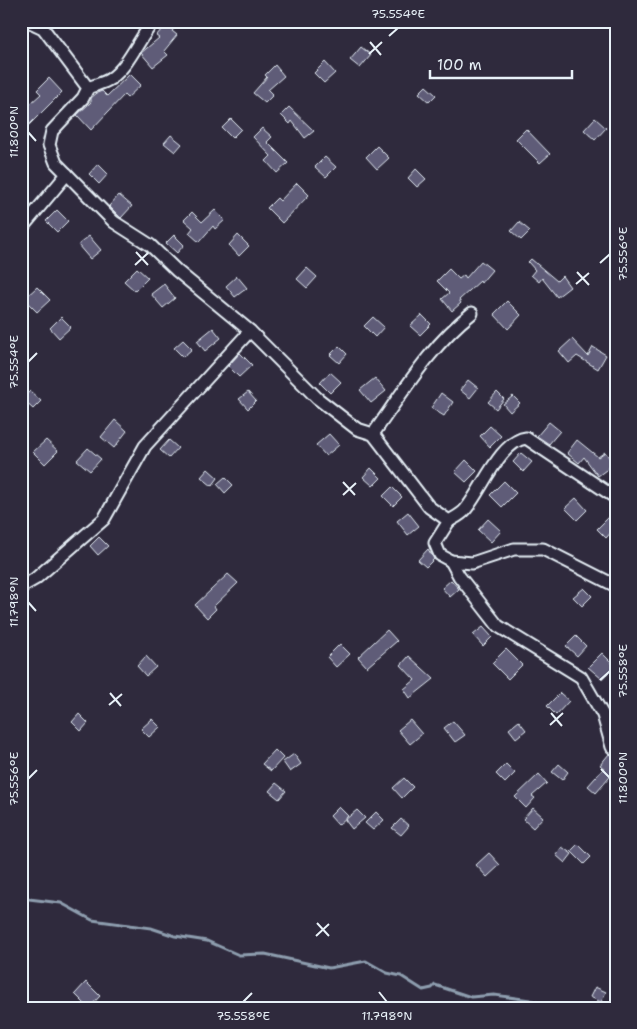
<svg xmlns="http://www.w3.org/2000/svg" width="637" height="1029" viewBox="0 0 637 1029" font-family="'Shantell Sans',sans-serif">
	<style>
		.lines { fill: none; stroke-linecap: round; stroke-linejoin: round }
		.stream { stroke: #8e9eaf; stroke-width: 3 }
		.building { fill: #5f5b78; stroke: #e8f1f8 }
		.minor-casing { stroke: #e8f1f8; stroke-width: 15 }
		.minor { stroke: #2f2a3d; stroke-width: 11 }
		.ticks { fill: none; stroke: #e8f1f8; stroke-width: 2 }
		.neatline { fill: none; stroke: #e8f1f8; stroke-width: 2 }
		.ticks-label { font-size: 12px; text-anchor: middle; fill: #e8f1f8 }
	</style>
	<rect width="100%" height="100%" fill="#2f2a3d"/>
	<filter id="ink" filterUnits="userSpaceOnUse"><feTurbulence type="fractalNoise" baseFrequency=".02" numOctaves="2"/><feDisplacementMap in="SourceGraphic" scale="10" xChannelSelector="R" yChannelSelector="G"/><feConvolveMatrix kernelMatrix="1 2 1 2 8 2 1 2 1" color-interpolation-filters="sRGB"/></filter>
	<g filter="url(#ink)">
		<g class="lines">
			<polyline class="stream" points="21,898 61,903 92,920 151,928 175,936 207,941 239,955 265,954 329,968 366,961 387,973 401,976 423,990 432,988 435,985 471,997 494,995 530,1000 552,1008"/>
		</g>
		<g class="building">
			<polygon points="169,21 181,21 172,31 177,35 164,51 168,55 153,67 141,53 159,38 156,36"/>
			<polygon points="361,47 371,55 360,68 350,60"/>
			<polygon points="325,62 335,73 324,83 314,73"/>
			<polygon points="275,65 284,76 268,90 273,95 265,103 253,93 267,77 265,75"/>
			<polygon points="130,74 141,85 127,98 124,95 91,130 77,115 91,102 91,98 97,93 102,91 107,96"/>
			<polygon points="49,78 62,92 21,133 21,112 41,94 37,90"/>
			<polygon points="426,86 436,95 429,102 419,93"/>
			<polygon points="289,107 314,131 305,138 292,121 290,124 281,115"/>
			<polygon points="595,118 606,128 595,140 584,130"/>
			<polygon points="231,119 241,129 232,138 222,128"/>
			<polygon points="262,128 272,137 267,142 288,163 277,173 266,161 271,156 253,137"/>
			<polygon points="526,129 550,154 540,163 516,139"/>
			<polygon points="171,135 182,144 175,152 164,143"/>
			<polygon points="377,146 389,158 377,169 366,157"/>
			<polygon points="325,157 336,167 326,177 315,167"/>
			<polygon points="98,164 108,174 99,184 89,174"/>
			<polygon points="416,169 426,179 417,187 408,178"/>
			<polygon points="297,183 309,195 282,223 267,208 277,198 280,201"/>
			<polygon points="119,195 132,206 121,218 109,206"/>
			<polygon points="57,210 68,221 57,232 46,221"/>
			<polygon points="215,210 225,220 215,229 213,226 199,242 189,233 193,228 184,220 192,212 202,222"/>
			<polygon points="519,222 530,231 521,240 511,231"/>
			<polygon points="174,235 184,245 177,253 166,243"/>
			<polygon points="238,235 249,246 239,256 229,245"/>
			<polygon points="89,236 101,250 90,259 78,245"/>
			<polygon points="531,259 557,281 562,276 570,287 557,297 542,278 539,282 531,275 535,270 528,262"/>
			<polygon points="481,261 492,270 481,283 480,281 459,300 461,303 452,311 442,299 449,293 437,281 449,269 459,279 464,275 466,278"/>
			<polygon points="137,268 148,278 135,291 124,281"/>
			<polygon points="307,268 317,277 307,288 297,279"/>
			<polygon points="237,276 247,288 235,297 226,286"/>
			<polygon points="164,284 175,298 163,308 151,294"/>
			<polygon points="37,287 50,300 37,312 24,299"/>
			<polygon points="507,301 521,315 508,329 494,314"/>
			<polygon points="422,315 431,324 420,335 410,326"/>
			<polygon points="61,317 71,327 59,338 50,328"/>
			<polygon points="373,317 384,327 375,337 364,326"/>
			<polygon points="213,328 221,338 205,351 197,341"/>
			<polygon points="572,339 588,356 593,347 606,355 598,369 577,356 569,363 559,351"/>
			<polygon points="183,340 192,349 183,357 174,348"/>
			<polygon points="339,346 347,354 339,363 330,355"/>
			<polygon points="240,353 252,365 239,377 228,366"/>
			<polygon points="330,372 341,382 330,393 320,383"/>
			<polygon points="375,378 386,391 371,403 360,390"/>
			<polygon points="468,380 478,388 470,398 460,390"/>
			<polygon points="30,391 41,401 33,409 22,399"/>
			<polygon points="248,392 256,401 248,409 239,399"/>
			<polygon points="497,392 504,399 496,409 488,402"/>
			<polygon points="441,393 453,402 444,416 431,408"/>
			<polygon points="513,396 520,403 510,412 503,404"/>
			<polygon points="115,420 127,431 114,448 101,437"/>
			<polygon points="549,422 560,431 549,444 537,436"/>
			<polygon points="490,426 501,436 490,447 480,436"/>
			<polygon points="329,434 339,445 326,456 316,445"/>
			<polygon points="46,440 58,451 45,464 33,452"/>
			<polygon points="169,440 178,448 169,458 160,450"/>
			<polygon points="577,440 598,457 605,452 614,464 598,476 584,457 579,463 567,453"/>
			<polygon points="88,448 101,459 90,471 77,460"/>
			<polygon points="521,453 532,462 523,472 513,462"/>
			<polygon points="466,460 477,471 466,482 455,472"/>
			<polygon points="371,468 381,478 373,486 363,477"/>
			<polygon points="208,469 218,478 212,486 201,477"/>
			<polygon points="225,477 233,485 225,493 217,484"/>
			<polygon points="504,481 516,493 502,507 490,495"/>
			<polygon points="392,487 402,497 393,506 383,496"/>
			<polygon points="576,498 587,510 577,520 565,508"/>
			<polygon points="408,512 419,526 408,535 397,521"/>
			<polygon points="610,516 616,521 616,527 606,538 597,529"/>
			<polygon points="488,519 501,531 491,542 478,530"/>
			<polygon points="99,537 108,546 98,555 90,546"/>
			<polygon points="428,549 434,559 426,567 418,560"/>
			<polygon points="228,574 238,583 214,606 216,609 207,618 195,605"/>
			<polygon points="451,580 459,589 450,597 442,588"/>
			<polygon points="584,588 592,596 582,606 573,597"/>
			<polygon points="483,627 492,637 483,646 473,635"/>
			<polygon points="387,630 397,641 367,667 358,657"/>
			<polygon points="576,636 586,646 577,656 566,646"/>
			<polygon points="340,644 350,654 336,667 327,657"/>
			<polygon points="506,649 522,665 508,679 492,663"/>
			<polygon points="602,653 615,666 602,679 588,667"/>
			<polygon points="146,656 156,667 146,676 137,666"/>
			<polygon points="409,656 434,679 410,698 404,689 415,680 401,665"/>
			<polygon points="560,693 569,701 556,715 547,706"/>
			<polygon points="79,714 88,723 81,731 72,722"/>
			<polygon points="152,719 160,727 149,737 141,729"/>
			<polygon points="410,720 422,734 410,744 398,730"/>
			<polygon points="453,721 465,735 455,742 444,728"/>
			<polygon points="519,721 526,730 516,738 509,729"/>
			<polygon points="275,750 283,758 271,771 262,764"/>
			<polygon points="294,754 301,764 290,772 283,762"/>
			<polygon points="609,754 616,756 616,770 596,793 588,786 604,768 600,765"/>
			<polygon points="506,764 515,773 505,783 496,774"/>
			<polygon points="559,764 568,772 562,780 552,772"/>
			<polygon points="539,774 547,783 532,796 535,798 526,808 515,797"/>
			<polygon points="404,778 413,787 402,798 393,788"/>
			<polygon points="276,783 286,791 279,799 269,791"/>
			<polygon points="339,807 348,816 338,825 330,816"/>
			<polygon points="533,808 543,817 533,828 523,819"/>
			<polygon points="357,810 365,818 352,829 345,820"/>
			<polygon points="376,812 384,820 373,830 365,823"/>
			<polygon points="401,819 409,826 401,835 392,828"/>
			<polygon points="578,844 591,857 584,864 571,851"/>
			<polygon points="562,847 572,854 565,863 556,855"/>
			<polygon points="489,853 500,865 487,877 476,865"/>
			<polygon points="86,982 100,996 89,1008 75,994"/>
			<polygon points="595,987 606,992 601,1002 590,997"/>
		</g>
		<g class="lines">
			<g class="minor-casing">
				<g id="minor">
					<path d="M28 21 43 28 88 88 83 98 52 131 49 145 56 163 114 222 150 245 177 271 250 331 317 398 357 429 373 434 429 507 449 521C454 518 461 515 465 510 481 492 500 441 526 438L616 498"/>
					<path d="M88 88C95 85 104 83 110 79 130 65 138 39 154 21"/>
					<polyline points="21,229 67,174"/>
					<path d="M373 434C403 392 431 345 472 313"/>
					<polyline points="449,521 435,543 440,555 451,561 472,563 514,549 543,549 616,586"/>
					<polyline points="451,561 459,576 498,626 581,677 603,715 612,747 616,749"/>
					<polyline points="21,587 35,579 104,519 145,446 250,331"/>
				</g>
			</g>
			<use href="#minor" class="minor"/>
		</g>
	</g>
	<path class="ticks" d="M389 36 398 28M370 42 381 55M369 54 382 42M28 132 36 141M136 252 148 265M600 263 610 254M135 265 148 253M577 272 589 285M576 284 589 273M28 362 37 353M343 482 355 495M343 495 356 483M28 602 36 611M600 680 610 671M110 693 121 706M109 705 122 694M551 713 562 726M550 725 563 713M601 769 610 778M28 779 37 770M317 923 329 936M316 936 329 924M379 992 387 1002M243 1002 252 993"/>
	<rect width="637" height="1029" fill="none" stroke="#2f2a3d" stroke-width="55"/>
	<path d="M430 70v8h142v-8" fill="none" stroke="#e8f1f8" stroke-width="2.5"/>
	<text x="437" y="70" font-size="15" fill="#e8f1f8" stroke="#2f2a3d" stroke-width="4" paint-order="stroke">100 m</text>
	<rect x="28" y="28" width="582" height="974" class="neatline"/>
	<g class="ticks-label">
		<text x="398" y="18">75.554°E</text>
		<text transform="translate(14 132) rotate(-90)" y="4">11.800°N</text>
		<text transform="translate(623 254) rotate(-90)" y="4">75.556°E</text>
		<text transform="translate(14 362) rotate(-90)" y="4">75.554°E</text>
		<text transform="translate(14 602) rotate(-90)" y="4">11.798°N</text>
		<text transform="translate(623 671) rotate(-90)" y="4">75.558°E</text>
		<text transform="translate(623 778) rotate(-90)" y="4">11.800°N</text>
		<text transform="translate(14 779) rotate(-90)" y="4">75.556°E</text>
		<text x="243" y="1020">75.558°E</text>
		<text x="387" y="1020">11.798°N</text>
	</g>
</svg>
